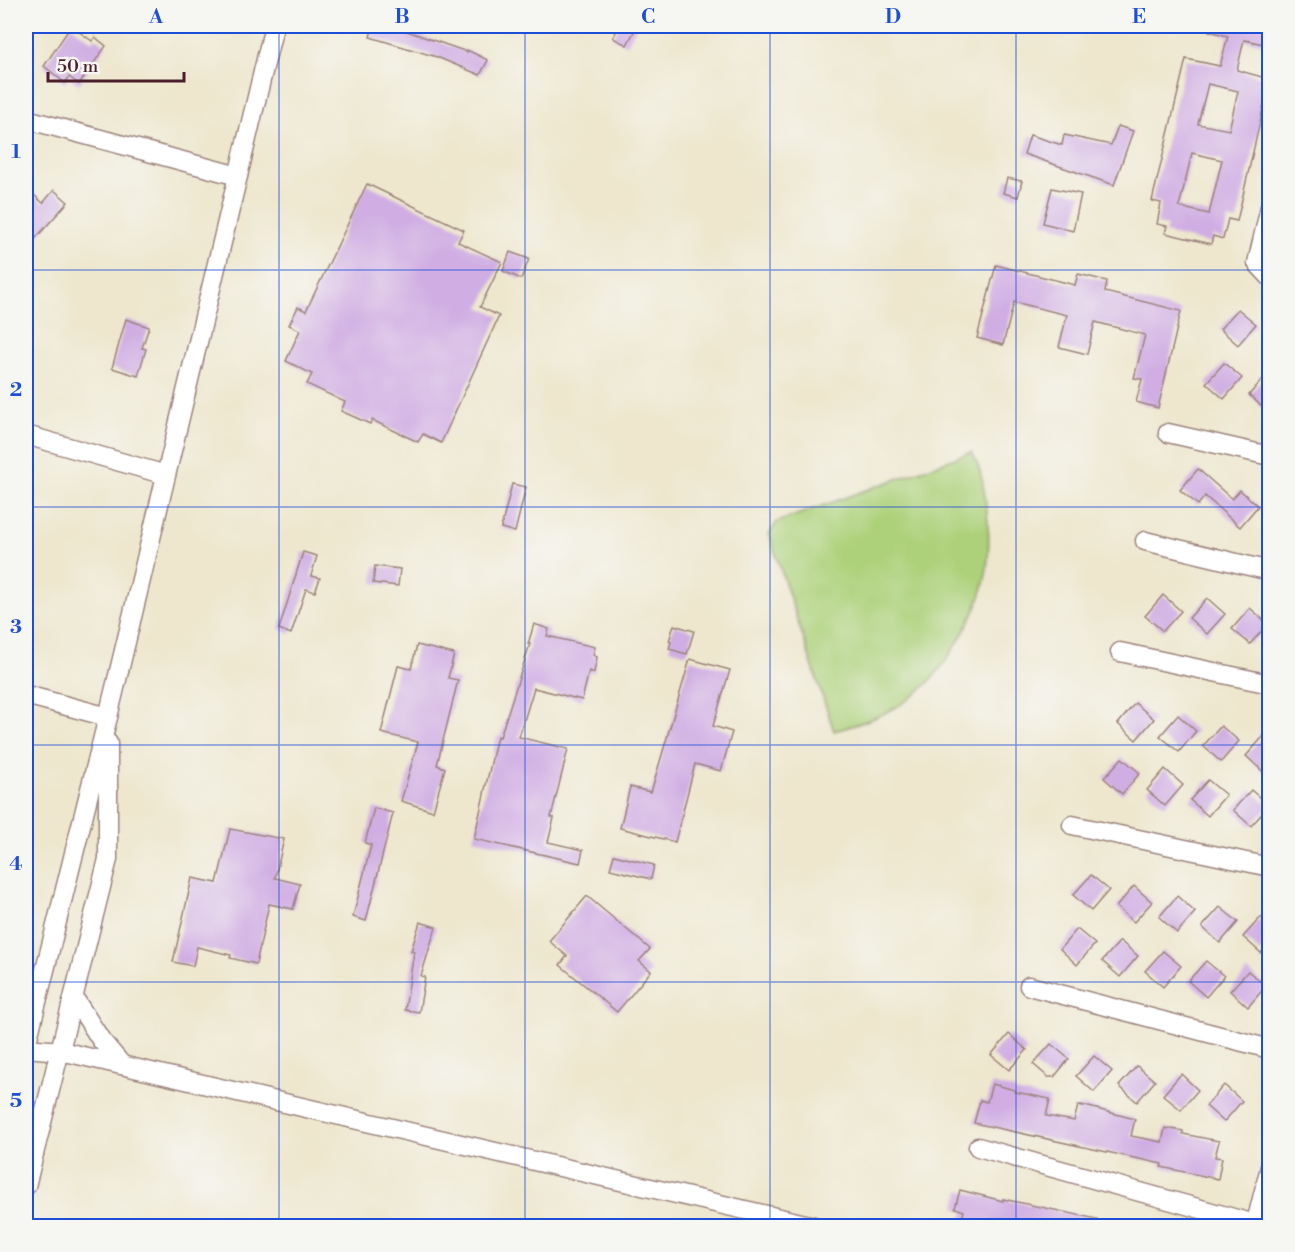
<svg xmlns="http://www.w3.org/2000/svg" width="1295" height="1252" viewBox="0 0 1295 1252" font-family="'Libre Bodoni',serif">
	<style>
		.green { fill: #add17a; stroke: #7c7852; stroke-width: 1.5 }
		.building { fill: #d0ade3; fill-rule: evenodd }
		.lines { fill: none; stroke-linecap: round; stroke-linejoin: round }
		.minor-casing { stroke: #9c837c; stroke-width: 21 }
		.minor { stroke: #fff; stroke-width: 18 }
		.grid { fill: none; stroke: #1d4ed8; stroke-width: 1.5; stroke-opacity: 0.55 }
		.neatline { fill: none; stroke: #1d4ed8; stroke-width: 2 }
		.grid-label { font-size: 20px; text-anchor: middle; font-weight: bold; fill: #1d4ed8 }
	</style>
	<rect width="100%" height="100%" fill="#f6f6f2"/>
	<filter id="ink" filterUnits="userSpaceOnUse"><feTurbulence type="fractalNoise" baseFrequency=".0167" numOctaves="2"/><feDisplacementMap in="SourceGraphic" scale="12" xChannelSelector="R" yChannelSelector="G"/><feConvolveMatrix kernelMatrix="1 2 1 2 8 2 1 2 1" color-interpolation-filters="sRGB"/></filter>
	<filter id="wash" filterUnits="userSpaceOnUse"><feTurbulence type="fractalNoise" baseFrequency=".008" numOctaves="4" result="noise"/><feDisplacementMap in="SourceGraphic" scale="24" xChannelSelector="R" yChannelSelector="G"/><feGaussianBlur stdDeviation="1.35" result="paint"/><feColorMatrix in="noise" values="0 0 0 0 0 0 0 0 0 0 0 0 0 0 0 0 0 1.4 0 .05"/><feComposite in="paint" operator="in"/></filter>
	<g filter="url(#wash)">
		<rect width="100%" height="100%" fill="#eee7ce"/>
		<path class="green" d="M972 452C982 472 983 483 986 505 994 564 985 602 952 651 942 667 931 682 917 693 893 713 864 723 834 731L769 534 777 522Z"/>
		<g id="blocks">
			<g class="building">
				<polygon points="71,26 92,41 95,37 106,46 79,84 69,77 65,83 44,66"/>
				<polygon points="373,26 404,30 467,52 467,50 488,60 480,75 437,57 370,37"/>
				<polygon points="619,26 637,26 627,45 613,38"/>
				<path d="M1209 26H1269V45L1244 40 1237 70 1269 79V83L1237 221 1228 219 1223 239 1213 236 1211 244 1165 233 1167 226 1157 224 1161 203 1152 201 1186 59 1220 66 1228 36 1209 31ZM1208 84 1238 91 1229 130 1198 124ZM1192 153 1222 160 1209 214 1179 207Z"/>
				<polygon points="1118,126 1133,131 1114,185 1024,154 1030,135 1062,145 1064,135 1111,145"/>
				<polygon points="1007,178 1022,181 1018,197 1003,193"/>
				<polygon points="367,184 464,230 458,242 502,262 480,307 499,316 441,443 423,434 418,442 372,420 370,424 341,411 345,402 307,384 312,374 286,361 300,330 289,325 298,307 306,311"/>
				<polygon points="26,188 43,203 54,190 68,202 26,249"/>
				<polygon points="1052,188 1081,194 1073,231 1043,223"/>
				<polygon points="510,252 529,259 521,279 503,271"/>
				<polygon points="996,265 1075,285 1078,274 1107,281 1105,292 1181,311 1158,408 1136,402 1142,379 1134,378 1145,335 1095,322 1087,354 1059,347 1067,315 1014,302 1003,345 977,338"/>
				<polygon points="1238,309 1256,324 1238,345 1220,329"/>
				<polygon points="126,319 149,327 142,348 146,349 138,376 112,368"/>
				<polygon points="1224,363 1242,378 1224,399 1206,383"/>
				<polygon points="1269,372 1269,413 1249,395"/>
				<polygon points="1198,469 1232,499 1240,490 1258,506 1240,527 1205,496 1198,505 1180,490"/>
				<polygon points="512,484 526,487 515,532 501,528"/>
				<polygon points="303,552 317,556 311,576 320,578 315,592 306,589 291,634 279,629"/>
				<polygon points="375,566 400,569 398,586 373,583"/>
				<polygon points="1163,595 1181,611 1163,631 1145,616"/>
				<polygon points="1207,598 1225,614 1207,634 1189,618"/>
				<polygon points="1250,608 1268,624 1250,644 1232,629"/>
				<polygon points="534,624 549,629 547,636 595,647 593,655 597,657 594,673 589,671 582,700 534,688 519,737 568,749 551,817 554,818 548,842 583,850 580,863 474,839 497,736 500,737 530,644 528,644"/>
				<polygon points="674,625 694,631 687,654 669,649 671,642 669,641"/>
				<polygon points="417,645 454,654 448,678 458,680 437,765 445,768 433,811 401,801 418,742 381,733 398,666 411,669"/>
				<polygon points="690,659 730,670 713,726 732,732 721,771 695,764 675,842 620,828 630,787 651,792"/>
				<polygon points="1135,703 1154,719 1136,740 1118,724"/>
				<polygon points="1178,715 1196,731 1179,752 1160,736"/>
				<polygon points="1221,726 1239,741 1221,762 1203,746"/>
				<polygon points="1269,730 1269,777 1246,756"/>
				<polygon points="1122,758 1140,773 1122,794 1104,778"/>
				<polygon points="1165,769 1183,785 1165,806 1147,790"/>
				<polygon points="1208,780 1226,795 1208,816 1190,800"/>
				<polygon points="1251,790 1269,806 1251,826 1233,810"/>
				<polygon points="374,808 393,813 366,921 353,917 371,845 365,843"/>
				<polygon points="230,829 284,839 275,878 300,884 293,909 269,904 256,964 230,958 231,955 197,947 193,966 173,962 192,878 217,883"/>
				<polygon points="614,855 654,865 651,879 610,869"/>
				<polygon points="1091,875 1109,890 1091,911 1073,895"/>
				<polygon points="1134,886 1152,902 1134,922 1116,907"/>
				<polygon points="587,896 650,949 639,961 651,971 617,1012 560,965 567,956 549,941"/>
				<polygon points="1177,896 1195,912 1177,933 1159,917"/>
				<polygon points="1220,907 1238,922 1220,943 1202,927"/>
				<polygon points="1261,917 1269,924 1269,944 1261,953 1243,937"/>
				<polygon points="420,922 436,927 421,976 425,977 419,1012 405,1010 414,952 411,951"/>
				<polygon points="1077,929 1095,944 1077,965 1060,949"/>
				<polygon points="1120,941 1138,956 1120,977 1102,961"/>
				<polygon points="1163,951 1181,966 1163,987 1145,971"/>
				<polygon points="1206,961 1224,976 1206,997 1188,981"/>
				<polygon points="1248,971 1266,986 1248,1007 1230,991"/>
				<polygon points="1009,1034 1027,1050 1009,1070 991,1055"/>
				<polygon points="1051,1044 1069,1059 1054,1077 1048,1077 1033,1064"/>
				<polygon points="1094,1056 1112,1071 1094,1092 1076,1076"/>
				<polygon points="1137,1066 1155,1081 1137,1102 1119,1086"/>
				<polygon points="1181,1074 1198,1090 1181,1110 1163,1095"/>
				<polygon points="992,1084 1015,1090 1015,1092 1050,1099 1046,1116 1074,1121 1078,1106 1082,1107 1081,1105 1135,1119 1131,1136 1162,1142 1165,1128 1183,1131 1183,1134 1219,1141 1215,1157 1222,1158 1218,1179 1161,1167 1162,1164 974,1123 980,1100 987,1102"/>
				<polygon points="1224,1085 1242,1101 1224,1122 1206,1106"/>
				<polygon points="960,1190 1003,1201 1003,1199 1097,1219 1096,1227 960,1227 964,1211 955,1208"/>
			</g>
		</g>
	</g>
	<g filter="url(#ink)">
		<use href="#blocks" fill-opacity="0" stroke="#9c837c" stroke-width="1.5"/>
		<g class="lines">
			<g class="minor-casing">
				<g id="minor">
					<polyline points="26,119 238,176"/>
					<polyline points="1270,207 1257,263 1270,277"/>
					<polyline points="1168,433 1270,456"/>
					<polyline points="26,435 166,475"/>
					<polyline points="1145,541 1270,571"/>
					<polyline points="1120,652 1270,684"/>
					<polyline points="26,695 108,717"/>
					<polyline points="1072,825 1270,867"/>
					<polyline points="1029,986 1270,1049"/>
					<polyline points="74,998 101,1040 122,1065"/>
					<polyline points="26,1046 108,717 274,26"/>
					<polyline points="26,1048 61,1051 814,1226"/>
					<polyline points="978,1147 1255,1224"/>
					<polyline points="26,1186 108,859 108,743"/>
					<polyline points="1255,1226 1270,1167"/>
				</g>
			</g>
			<use href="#minor" class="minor"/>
		</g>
	</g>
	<path class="grid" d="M279 26V1226M525 26V1226M770 26V1226M1016 26V1226M26 270H1270M26 507H1270M26 745H1270M26 982H1270"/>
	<rect width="1295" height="1252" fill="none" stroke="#f6f6f2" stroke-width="66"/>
	<path d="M48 72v9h136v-9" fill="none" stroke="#4a1f2b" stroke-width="3"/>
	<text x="57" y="72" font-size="18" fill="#4a1f2b" stroke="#f6f6f2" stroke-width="4.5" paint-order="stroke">50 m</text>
	<rect x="33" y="33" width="1229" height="1186" class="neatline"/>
	<g class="grid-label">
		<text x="156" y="23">A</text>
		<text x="402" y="23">B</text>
		<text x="648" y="23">C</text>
		<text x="893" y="23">D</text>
		<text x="1139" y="23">E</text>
		<text x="16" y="158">1</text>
		<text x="16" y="396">2</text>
		<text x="16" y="633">3</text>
		<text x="16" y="870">4</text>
		<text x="16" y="1107">5</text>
	</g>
</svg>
